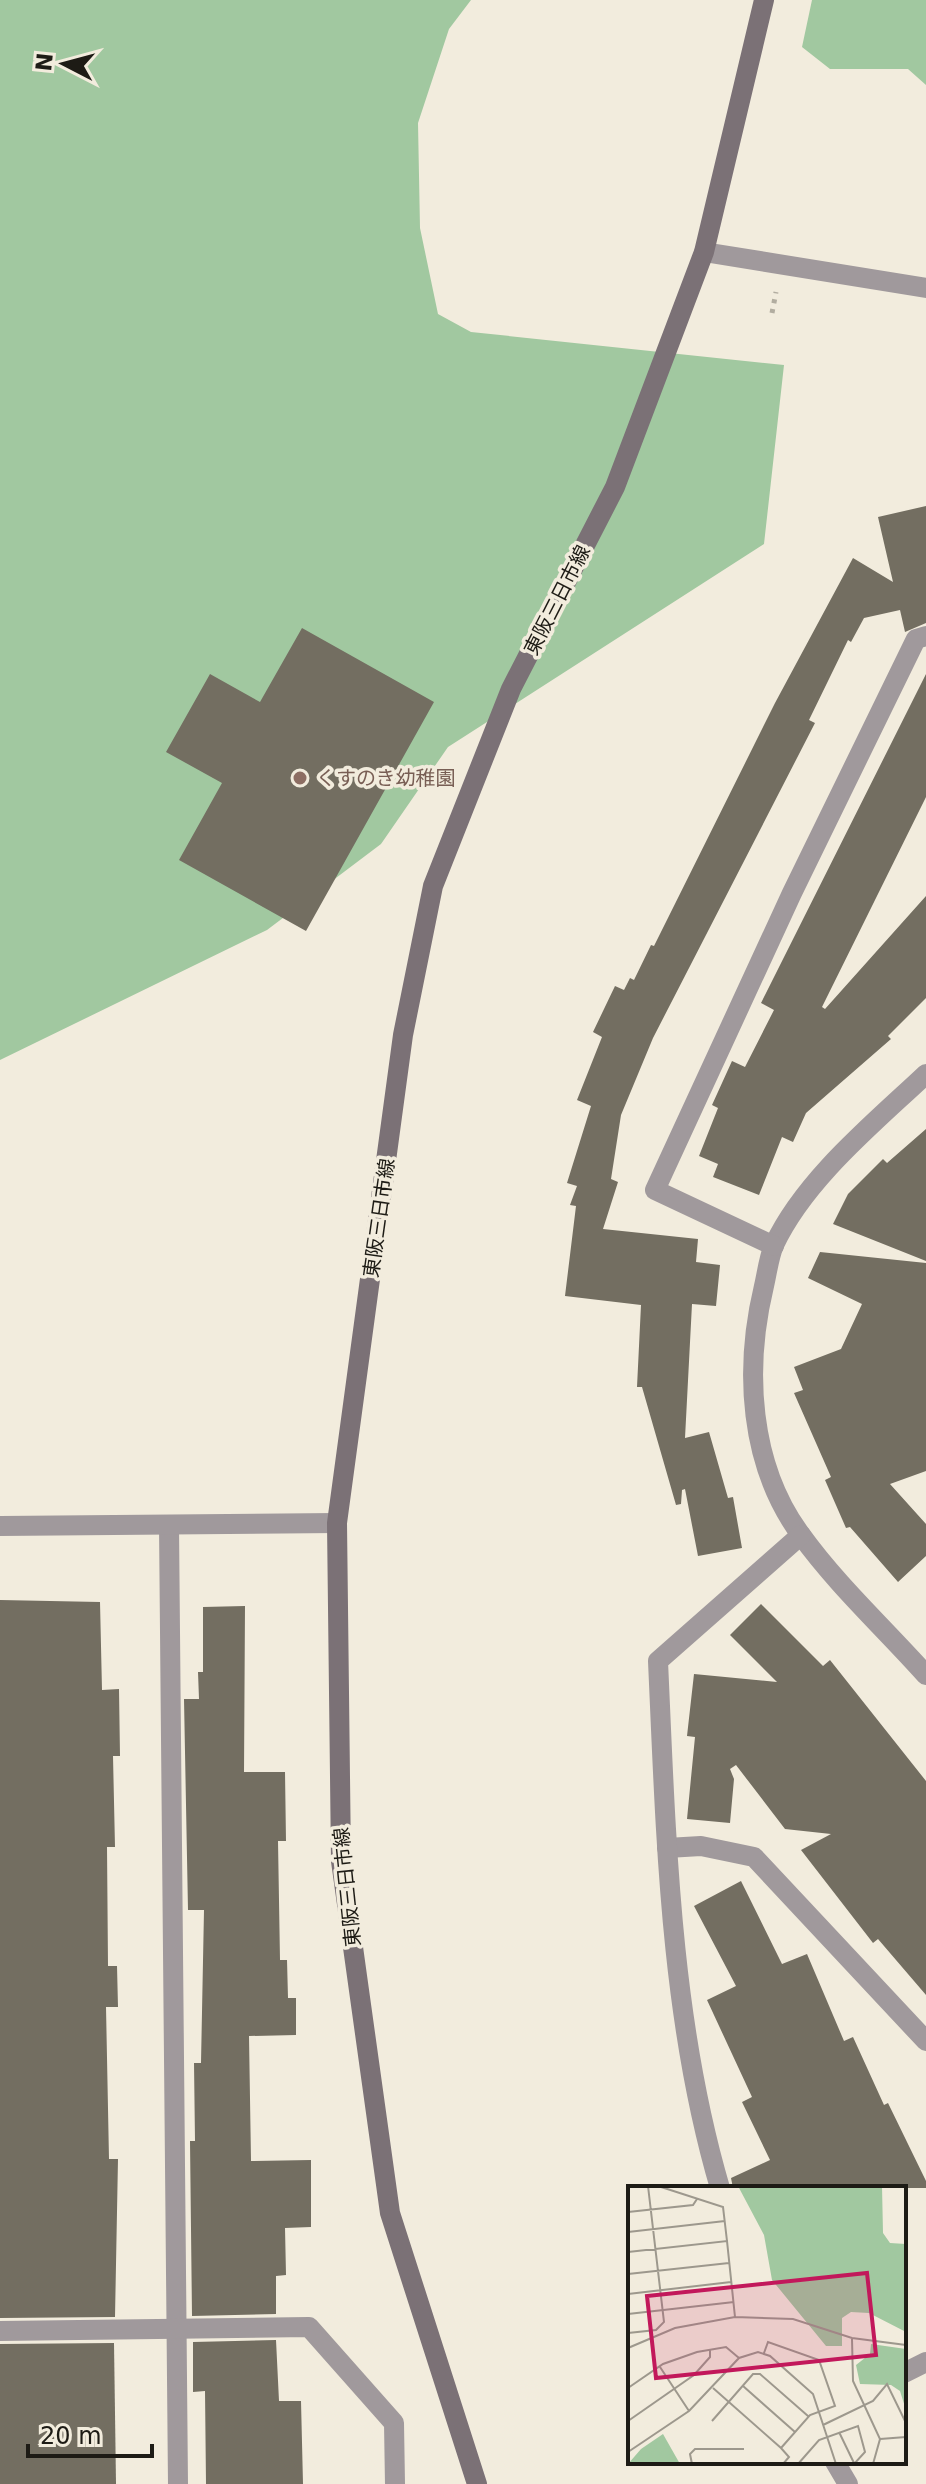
<svg xmlns="http://www.w3.org/2000/svg" width="926" height="2484" viewBox="0 0 926 2484" font-family="'DejaVu Sans','Noto Sans JP',sans-serif">
	<style>
		.green { fill: #a1c8a0 }
		.building { fill: #736e61 }
		.lines { fill: none; stroke-linecap: round; stroke-linejoin: round }
		.path { stroke: #b2ada0; stroke-width: 5; stroke-dasharray: 4 6; stroke-linecap: butt }
		.minor { stroke: #a0999c; stroke-width: 20 }
		.tertiary { stroke: #a0999c; stroke-width: 20 }
		.secondary { stroke: #7b7176; stroke-width: 20 }
		.education-dot { fill: #8d6e63; stroke: #f2ecdd; stroke-width: 3 }
		.labels { text-anchor: middle; stroke-width: 7; stroke-linejoin: round; paint-order: stroke }
		.street-label { font-size: 20px; fill: #1d1b15; stroke: #f2ecdd }
		.education-label { font-size: 20px; fill: #785e54; stroke: #f2ecdd; text-anchor: start }
		.inset-road { fill: none; stroke: #9d988d; stroke-width: 2 }
		.view { fill: #c2185b; fill-opacity: 0.15; stroke: #c2185b; stroke-width: 4 }
		.inset-edge { fill: none; stroke: #1d1b15; stroke-width: 4 }
	</style>
	<rect width="100%" height="100%" fill="#f2ecdd"/>
	<g class="green">
		<polygon points="0,0 471,0 449,29 418,123 420,228 438,314 471,332 784,365 764,544 448,747 381,844 267,930 0,1060"/>
		<polygon points="812,0 926,0 926,85 908,69 830,69 802,47"/>
	</g>
	<g class="building">
		<polygon points="926,506 926,623 905,632 900,610 864,618 851,642 848,640 809,720 815,723 653,1038 621,1115 611,1179 618,1182 603,1229 698,1239 696,1262 720,1265 716,1306 692,1304 685,1438 709,1432 728,1498 733,1497 742,1548 698,1556 685,1489 682,1490 681,1504 676,1505 642,1387 637,1387 641,1305 565,1296 576,1206 570,1205 577,1186 567,1183 591,1106 577,1100 602,1037 593,1032 615,986 624,990 630,978 634,980 651,945 654,946 775,703 853,558 893,582 878,517"/>
		<polygon points="302,628 434,702 306,931 179,860 222,783 166,752 210,674 260,702"/>
		<polygon points="926,674 926,797 822,1007 825,1009 926,896 926,998 888,1036 891,1039 806,1113 793,1142 782,1137 759,1195 713,1177 718,1164 699,1156 718,1108 712,1105 732,1061 745,1067 774,1010 761,1003"/>
		<polygon points="926,1129 926,1261 833,1224 848,1194 883,1159 887,1163"/>
		<polygon points="820,1252 926,1263 926,1471 890,1484 926,1524 926,1556 898,1582 850,1527 846,1528 825,1480 831,1477 794,1393 803,1390 794,1367 841,1349 862,1304 808,1278"/>
		<polygon points="0,1600 100,1602 102,1690 119,1689 120,1756 113,1756 115,1847 107,1847 108,1966 117,1966 118,2007 106,2007 109,2159 118,2159 115,2317 0,2318"/>
		<polygon points="761,1604 823,1666 830,1660 926,1781 926,1995 878,1939 873,1943 801,1850 831,1834 785,1829 736,1765 730,1769 734,1779 730,1823 687,1819 695,1737 687,1736 694,1674 777,1682 730,1635"/>
		<polygon points="245,1606 244,1772 285,1772 286,1841 278,1841 280,1960 287,1960 288,1998 296,1998 296,2035 249,2036 251,2161 311,2160 311,2227 285,2228 286,2275 276,2276 276,2314 192,2316 190,2141 195,2141 194,2063 201,2063 204,1910 188,1910 184,1699 199,1699 198,1672 203,1672 203,1607"/>
		<polygon points="741,1881 782,1964 807,1954 844,2041 853,2037 884,2105 888,2103 926,2181 926,2188 733,2188 731,2178 770,2160 742,2102 752,2097 707,2000 736,1986 694,1906"/>
		<polygon points="276,2340 279,2401 301,2401 303,2484 206,2484 205,2391 193,2392 193,2342"/>
		<polygon points="114,2343 116,2484 0,2484 0,2344"/>
	</g>
	<g class="lines">
		<polyline class="path" points="772,313 776,292"/>
		<g class="minor">
			<path d="M926 1074C874 1123 805 1179 774 1245 769 1257 767 1273 764 1286 744 1369 749 1465 801 1535 837 1585 885 1629 926 1675"/>
			<polyline points="774,1246 655,1190 792,893 916,639 926,636"/>
			<polyline points="169,1525 178,2484"/>
			<polyline points="667,1848 701,1846 754,1857 926,2041"/>
			<path d="M720 2188C670 2018 666 1837 658 1661L801 1535"/>
			<polyline points="0,2331 309,2327 394,2423 395,2484"/>
			<polyline points="904,2373 926,2362"/>
			<polyline points="835,2462 848,2484"/>
		</g>
		<g class="tertiary">
			<polyline points="704,252 926,288"/>
			<polyline points="0,1526 337,1523"/>
		</g>
		<polyline class="secondary" points="477,2484 390,2213 341,1861 337,1523 403,1035 433,886 511,689 615,487 704,252 764,0"/>
	</g>
	<circle class="education-dot" cx="300" cy="778" r="8"/>
	<g class="labels">
		<g class="street-label">
			<text transform="translate(557 600) rotate(-63)" y="7">東阪三日市線</text>
			<text transform="translate(379 1218) rotate(-82)" y="7">東阪三日市線</text>
			<text transform="translate(347 1887) rotate(-96)" y="7">東阪三日市線</text>
		</g>
		<g class="education-label">
			<text x="316" y="785">くすのき幼稚園</text>
		</g>
	</g>
	<g transform="translate(628 2186)">
		<rect width="278" height="278" fill="#f2ecdd"/>
		<path d="M110 0H254L255 47 262 57 278 58V146L241 127 223 126 214 132V160H198L144 94 136 49ZM243 158 278 163V224L272 205 263 199 232 198 228 179 242 168ZM35 248 52 278H0L13 263Z" fill="#a1c8a0"/>
		<path class="inset-road" d="M30 0 95 21 99 55M0 26 65 19 69 13M0 46 97 35M0 66 99 55 107 131M0 88 101 77M0 108 103 96M0 128 106 116M0 147 28 144 36 136 20 0M224 153 225 195 252 253 245 278M0 162 47 142 107 131 165 133 224 152 278 159M136 167 140 156 191 174 207 220 182 229 153 262M32 181 61 225M115 200 167 246M0 202 35 178 69 166 98 161 111 172M85 202 153 262 161 271 155 278M0 235 66 189 82 171V163M84 235 125 188H132L180 230M195 239 245 215 259 198 278 237M211 246 226 277M252 253 278 251M0 266 61 225 111 172 130 166 142 170 185 208 208 278M64 278 62 268 67 263H116M170 278 191 254 230 240 237 266 226 278"/>
		<path class="view" d="M239 87 248 169 28 192 19 110Z"/>
		<rect width="278" height="278" class="inset-edge"/>
	</g>
	<g transform="translate(64 64) rotate(276)" stroke="#f2ecdd" stroke-width="6" paint-order="stroke">
	<path d="M0-6L14 30L0 20L-14 30Z" fill="#1d1b15"/>
	<text y="-12" font-size="22" font-weight="bold" text-anchor="middle" fill="#1d1b15">N</text>
	</g>
	<path d="M28 2444v12h124v-12" fill="none" stroke="#1d1b15" stroke-width="4"/>
	<text x="40" y="2444" font-size="24" fill="#1d1b15" stroke="#f2ecdd" stroke-width="6" paint-order="stroke">20 m</text>
</svg>
